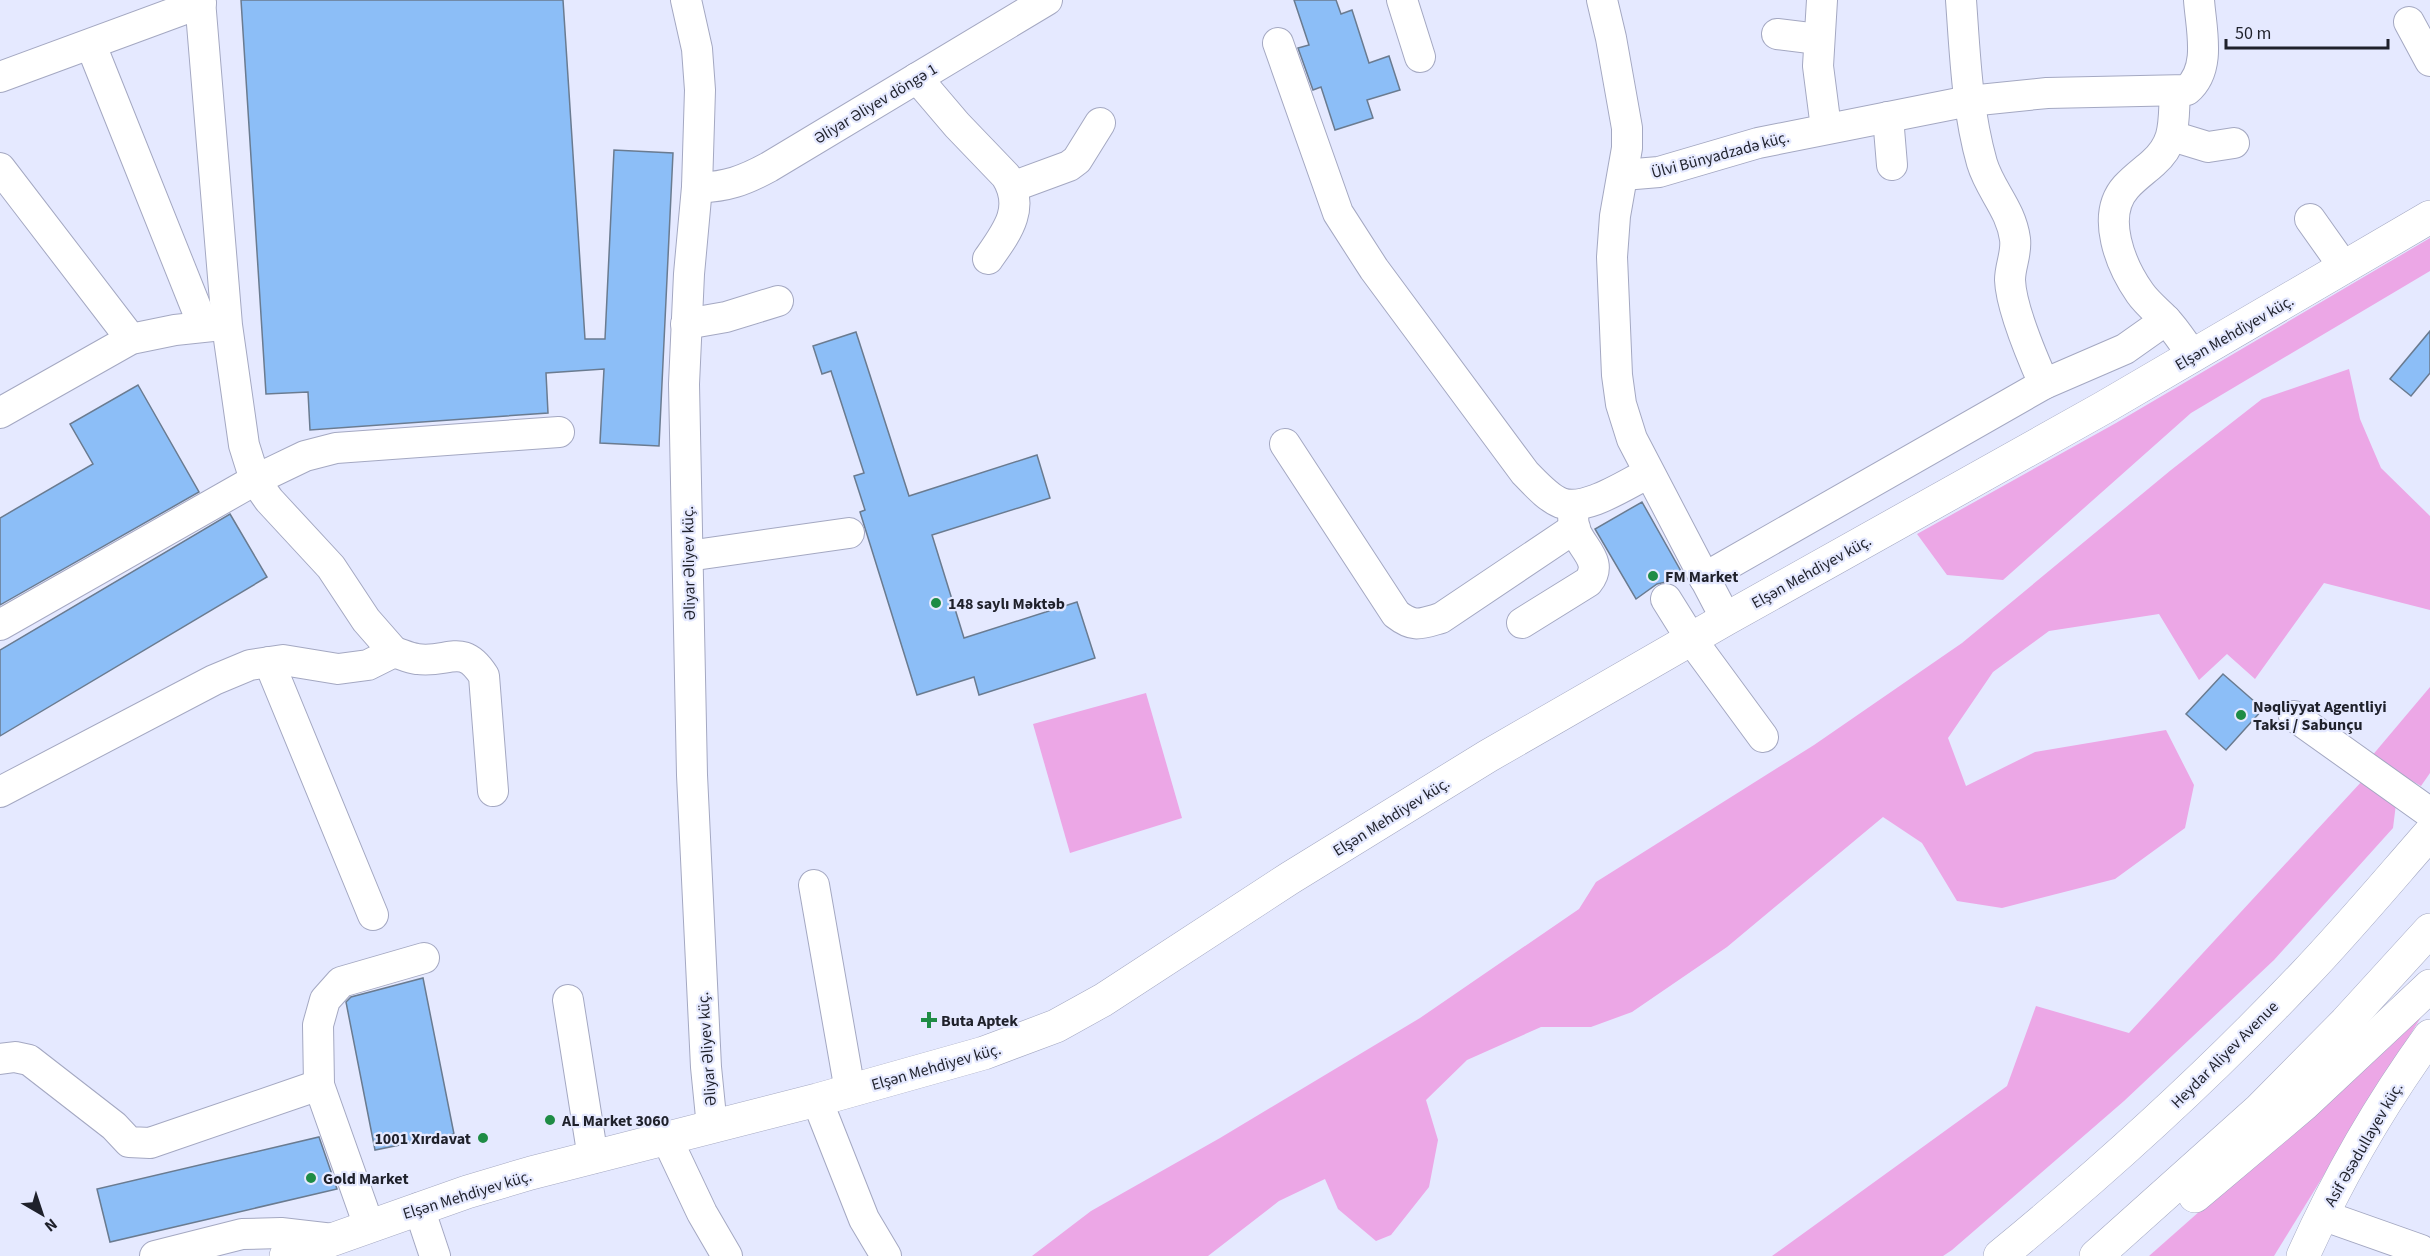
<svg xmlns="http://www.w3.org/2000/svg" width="2430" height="1256" viewBox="0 0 2430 1256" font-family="'Source Sans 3',sans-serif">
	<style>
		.green { fill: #eca7e6 }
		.building { fill: #8cbef7; stroke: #6a7b90; stroke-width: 1.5 }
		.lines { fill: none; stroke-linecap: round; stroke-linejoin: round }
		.minor-casing { stroke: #a4a8c2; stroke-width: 32 }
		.major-casing { stroke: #a4a8c2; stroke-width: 34 }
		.highway-casing { stroke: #a4a8c2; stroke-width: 34 }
		.minor { stroke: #fff; stroke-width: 30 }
		.major { stroke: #fff; stroke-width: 33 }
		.highway { stroke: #fff; stroke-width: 33 }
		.poi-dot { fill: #1e8c45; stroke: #e5e9ff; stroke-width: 2 }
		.labels { text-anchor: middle; stroke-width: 4.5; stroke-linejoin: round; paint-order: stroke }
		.street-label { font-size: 16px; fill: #1f212b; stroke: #e5e9ff }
		.poi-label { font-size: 16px; font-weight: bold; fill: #1f212b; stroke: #e5e9ff; text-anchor: start }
	</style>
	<rect width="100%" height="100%" fill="#e5e9ff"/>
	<g class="green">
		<polygon points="2430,238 2430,271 2191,413 2003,580 1947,575 1917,534 2116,423"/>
		<polygon points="2349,369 2360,419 2381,468 2430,516 2430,610 2324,583 2255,679 2227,654 2199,680 2159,614 2049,631 1993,672 1948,738 1966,786 2035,752 2166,730 2194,785 2185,828 2115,879 2002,908 1957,901 1922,843 1883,817 1727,947 1632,1012 1591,1027 1541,1027 1467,1060 1426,1100 1438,1140 1429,1187 1391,1235 1376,1241 1338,1209 1325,1179 1279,1201 1208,1256 1032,1256 1091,1211 1220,1138 1420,1018 1579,909 1596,882 1814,745 1962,643 2171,470 2262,399"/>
		<polygon points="2430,687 2430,773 2421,786 2371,757"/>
		<polygon points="1146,693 1182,818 1070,853 1033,724"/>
		<polygon points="2363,780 2396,804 2393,828 2274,960 2124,1101 1952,1250 1943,1256 1772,1256 2007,1086 2036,1006 2129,1033"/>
		<polygon points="2423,1014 2274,1256 2149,1256"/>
	</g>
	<g class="building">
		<polygon points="241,0 563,0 585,339 605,339 614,150 673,153 659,446 600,443 604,369 546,373 548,413 310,430 308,392 266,394"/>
		<polygon points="1294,0 1336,0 1341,14 1352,10 1369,63 1389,56 1400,90 1367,100 1373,118 1335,130 1321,87 1313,90 1298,48 1309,45"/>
		<polygon points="2430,331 2430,373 2411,396 2390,379"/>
		<polygon points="856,332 909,496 1037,455 1050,498 932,535 964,638 1077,602 1095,658 979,695 974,677 917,695 860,512 865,510 854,476 864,473 831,371 822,374 813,346"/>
		<polygon points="138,385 199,492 0,605 0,518 93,464 70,424"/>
		<polygon points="1642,502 1682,573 1666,582 1657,584 1636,599 1595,529"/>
		<polygon points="230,514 267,577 0,736 0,650"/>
		<polygon points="2223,674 2263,709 2226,750 2186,714"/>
		<polygon points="423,978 454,1134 375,1150 346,1002 351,997"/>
		<polygon points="319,1137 337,1189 110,1242 97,1189"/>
	</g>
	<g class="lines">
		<g class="minor-casing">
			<g id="minor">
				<polyline points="200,0 227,325 244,445 255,480 269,500 331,567 366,620 394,652"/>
				<polyline points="686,0 697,49 700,90 697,187 689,274 684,384 692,775 706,1067 712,1127"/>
				<polyline points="1402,0 1420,57"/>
				<polyline points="1602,0 1611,38 1627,128 1627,148 1615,216 1612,257 1617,375 1621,404 1632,439 1726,619"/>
				<polyline points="1822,0 1818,66 1826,128"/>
				<path d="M1961 0C1965 55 1967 110 1982 163 1990 190 2011 209 2015 239 2017 253 2010 266 2010 280 2011 308 2032 357 2044 384"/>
				<polyline points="2409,22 2430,61"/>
				<polyline points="1777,34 1818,39"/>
				<path d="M1278 43 1338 213 1374 269 1525 473C1535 483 1548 498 1561 503 1586 512 1626 484 1649 473"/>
				<polyline points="91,45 203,325"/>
				<polyline points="0,77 201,3"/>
				<path d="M917 78 957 125 1006 176C1026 208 1007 232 988 259"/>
				<path d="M2175 92C2173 121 2177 142 2153 163 2144 171 2134 178 2126 187 2100 216 2121 266 2140 293 2147 303 2157 311 2165 319 2176 330 2184 344 2193 356"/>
				<polyline points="1888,117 1892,165"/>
				<polyline points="2172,136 2208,147 2234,143"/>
				<polyline points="0,168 131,339"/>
				<path d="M1623 175 1659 172 1758 143 1969 101 2047 93 2187 90C2212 69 2201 29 2199 0"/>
				<path d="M697 187C725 188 745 180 769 167L1047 0"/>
				<polyline points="1012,187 1069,166 1077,160 1100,123"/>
				<polyline points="2310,219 2344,267"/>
				<polyline points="686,324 726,317 778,301"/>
				<polyline points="0,413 131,339 175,330 222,325"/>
				<path d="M1285 444 1396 614C1414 628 1420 624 1441 618L1575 528"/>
				<polyline points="688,556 849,533"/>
				<polyline points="1704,578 2044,384 2125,349 2166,320"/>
				<polyline points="1666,599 1691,639 1763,737"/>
				<path d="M1522 623 1588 582C1605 561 1580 548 1574 527 1573 521 1573 514 1573 508"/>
				<polyline points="0,625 255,480 305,456 336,448 559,432"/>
				<polyline points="269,662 373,915"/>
				<polyline points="2294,716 2430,813"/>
				<path d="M0 792 214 680 250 665 283 660 338 669 368 665 394 652C401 654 409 658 417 659 448 664 462 641 484 676L493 791"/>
				<polyline points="814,885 850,1091"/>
				<polyline points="568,1000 593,1158"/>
				<polyline points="0,1059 15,1057 29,1060 114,1126 129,1142 150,1143 319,1085"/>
				<polyline points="817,1100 864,1219 886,1256"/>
				<polyline points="667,1139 702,1213 727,1256"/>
				<polyline points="419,1208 435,1256"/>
				<polyline points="2322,1215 2421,1250"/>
				<polyline points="369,1226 319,1085 318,1025 325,1000 341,982 424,958"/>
				<polyline points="155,1256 242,1234 281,1233 333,1239"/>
			</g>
		</g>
		<g class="major-casing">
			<g id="major">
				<polyline points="286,1256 467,1192 531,1173 817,1100 984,1053 1056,1026 1103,1000 1290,878 1488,756 1726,619 2103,408 2430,217"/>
				<path d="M2303 1256C2338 1178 2380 1105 2430 1036"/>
			</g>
		</g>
		<g class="highway-casing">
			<g id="highway">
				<polyline points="2195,1196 2303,1105 2430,986"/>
				<path d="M2000 1256C2106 1169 2208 1076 2303 976 2347 930 2388 881 2430 833"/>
				<polyline points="2096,1256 2259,1110 2346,1022 2430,930"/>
			</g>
		</g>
		<use href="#minor" class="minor"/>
		<use href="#major" class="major"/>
		<use href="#highway" class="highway"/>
	</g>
	<g class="poi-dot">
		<circle cx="1653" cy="576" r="6"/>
		<circle cx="936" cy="603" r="6"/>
		<circle cx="2241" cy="715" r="6"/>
		<path d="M926 1011h6v6h6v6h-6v6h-6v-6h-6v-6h6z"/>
		<circle cx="550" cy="1120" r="6"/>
		<circle cx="483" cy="1138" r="6"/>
		<circle cx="311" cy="1178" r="6"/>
	</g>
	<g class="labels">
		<g class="street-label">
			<text transform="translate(875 103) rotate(-31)" y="6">Əliyar Əliyev döngə 1</text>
			<text transform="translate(1720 154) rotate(-15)" y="6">Ülvi Bünyadzadə küç.</text>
			<text transform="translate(2234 332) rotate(-30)" y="6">Elşən Mehdiyev küç.</text>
			<text transform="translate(688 563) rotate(-91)" y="6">Əliyar Əliyev küç.</text>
			<text transform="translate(1811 571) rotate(-29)" y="6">Elşən Mehdiyev küç.</text>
			<text transform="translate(1391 816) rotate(-32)" y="6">Elşən Mehdiyev küç.</text>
			<text transform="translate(706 1049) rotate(-94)" y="6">Əliyar Əliyev küç.</text>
			<text transform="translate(2224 1054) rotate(-45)" y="6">Heydar Aliyev Avenue</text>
			<text transform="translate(936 1066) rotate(-16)" y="6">Elşən Mehdiyev küç.</text>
			<text transform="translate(2363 1144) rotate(-60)" y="6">Asif Əsədullayev küç.</text>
			<text transform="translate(467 1194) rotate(-17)" y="6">Elşən Mehdiyev küç.</text>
		</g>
		<g class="poi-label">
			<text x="1665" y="582">FM Market</text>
			<text x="948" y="609">148 saylı Məktəb</text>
			<text x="2253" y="712">Nəqliyyat Agentliyi<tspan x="2253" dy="18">Taksi / Sabunçu</tspan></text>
			<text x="941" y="1026">Buta Aptek</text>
			<text x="562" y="1126">AL Market 3060</text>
			<text x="471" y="1144" text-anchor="end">1001 Xırdavat</text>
			<text x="323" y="1184">Gold Market</text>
		</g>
	</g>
	<g transform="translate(42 1214) rotate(141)" stroke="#e5e9ff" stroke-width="4.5" paint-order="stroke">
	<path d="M0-4.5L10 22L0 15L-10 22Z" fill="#1f212b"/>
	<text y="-9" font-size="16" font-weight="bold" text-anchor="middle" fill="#1f212b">N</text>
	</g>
	<path d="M2226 39v9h162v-9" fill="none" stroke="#1f212b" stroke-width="3"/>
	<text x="2235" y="39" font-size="18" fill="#1f212b" stroke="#e5e9ff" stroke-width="4.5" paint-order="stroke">50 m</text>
</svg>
